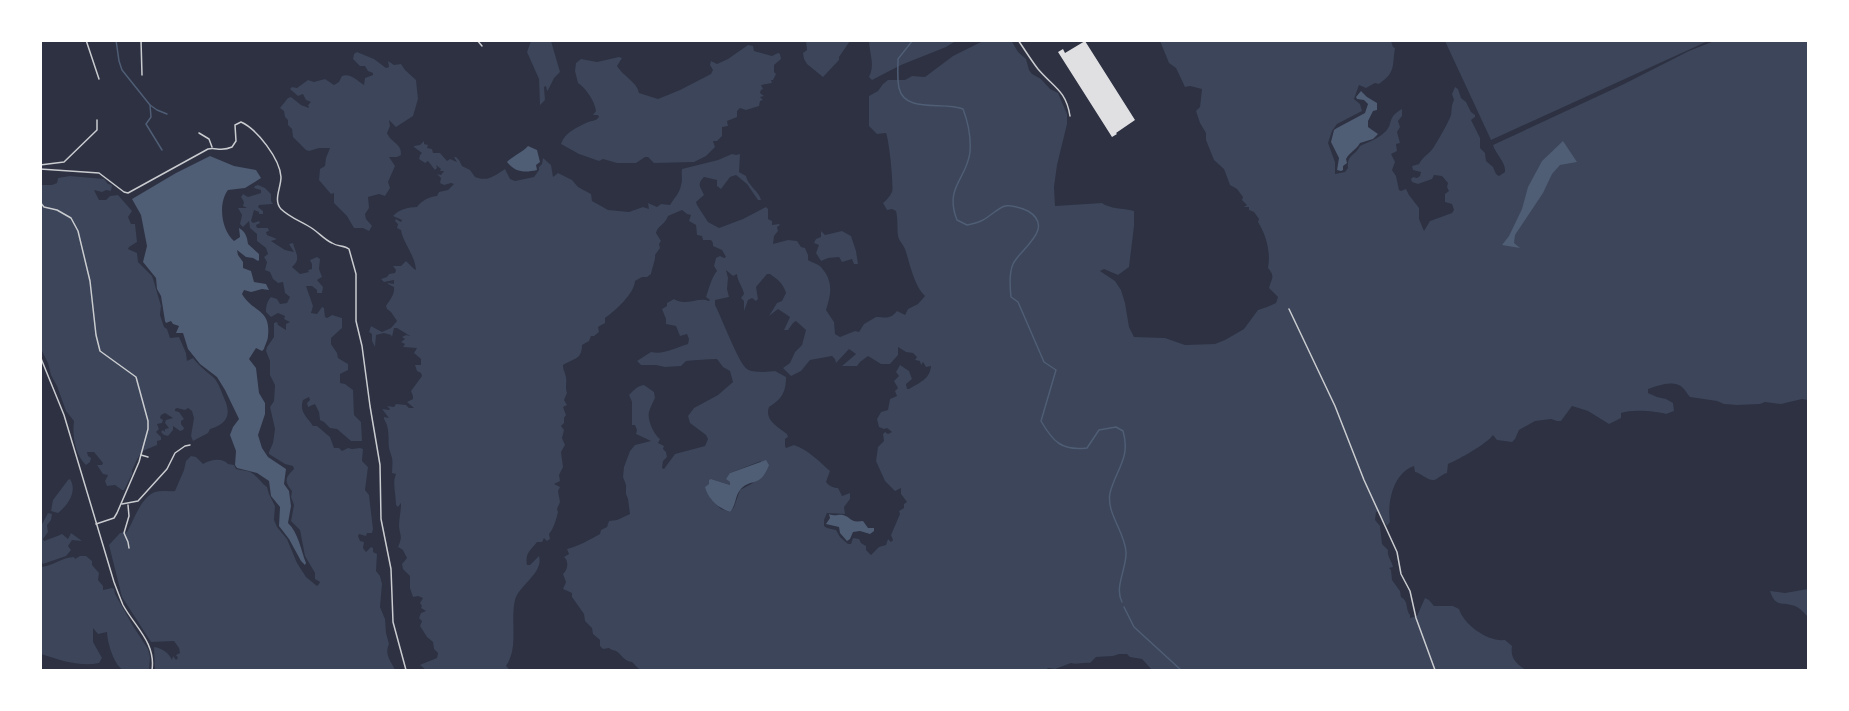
<svg xmlns="http://www.w3.org/2000/svg" width="1849" height="711" viewBox="0 0 1849 711" font-family="Rubik,sans-serif">
	<style>
		.green { fill: #3c4559; fill-rule: evenodd }
		.water { fill: #4f5d75 }
		.lines { fill: none; stroke-linecap: round; stroke-linejoin: round }
		.stream { stroke: #4f5d75; stroke-width: 1.5 }
		.building { fill: #e0e0e3 }
		.minor { stroke: #caccd0; stroke-width: 1.5 }
	</style>
	<rect width="100%" height="100%" fill="#2d3142"/>
	<g class="green">
		<path d="M1011 40 1018 52 1026 59 1029 70 1032 74 1041 79 1050 89 1058 93 1067 114V124L1057 165 1054 187 1055 206 1102 203C1110 209 1123 208 1134 211V226L1129 267 1118 275 1104 269 1100 271 1115 281 1121 290 1125 303 1129 327 1134 337 1165 338 1185 345 1215 344 1225 340 1244 329 1258 310 1267 307 1276 303 1278 297 1269 288C1271 279 1276 277 1268 268 1271 252 1266 235 1258 222L1259 219 1254 212 1249 210V207H1244L1247 205 1242 200 1243 197 1237 189 1230 185 1224 169 1214 160 1206 140V133L1200 123 1196 111 1200 107 1202 89 1190 86 1185 87 1176 68 1169 63 1160 41H1391L1393 47 1395 48C1392 67 1396 72 1379 84L1375 83 1366 88 1359 85 1354 99 1360 104 1362 111 1337 124 1332 131 1328 143 1335 162V174L1345 172 1348 168C1346 155 1356 155 1360 146 1370 141 1378 139 1386 131 1393 124 1387 117 1402 109V116L1398 121 1400 127 1397 132 1400 143 1396 144 1397 151 1391 154 1395 162 1392 170 1396 176 1399 190 1401 191 1406 189 1409 195 1419 208V219L1424 231 1430 221 1452 213 1454 210 1452 204 1445 202V194L1449 191 1447 187 1448 183 1442 176 1434 175 1432 179 1418 184 1412 182 1411 179 1413 177 1417 178 1420 176 1421 172 1413 170 1412 166 1419 164C1423 156 1431 153 1435 145 1440 137 1448 123 1451 115 1452 109 1451 106 1454 100L1452 94 1455 87 1458 89 1461 98 1466 102 1471 112 1475 115V117L1471 120 1480 138V148L1485 153 1486 161 1493 167 1496 174 1499 176 1505 172C1506 162 1496 155 1493 145L1622 85 1689 51 1714 41H1808V400L1802 399 1781 404 1765 402 1760 404 1737 405 1724 404 1717 401 1690 397C1687 394 1686 391 1683 388 1674 379 1658 386 1648 389V393L1657 397 1666 399 1673 403 1674 411 1666 414C1656 411 1632 409 1621 413V418L1609 424 1588 411 1572 406 1561 421H1557L1551 419 1535 421 1519 430 1515 439 1512 442 1497 440 1493 435C1488 443 1458 460 1448 464L1447 473C1442 474 1438 479 1434 480 1428 481 1421 473 1415 472L1414 466C1393 473 1387 503 1390 522L1387 526 1378 511 1376 512 1375 520 1380 526 1382 544 1388 550C1387 557 1392 561 1393 567L1389 568 1391 570 1392 580 1400 591 1401 597C1409 601 1405 609 1410 615V618L1417 616 1425 598 1429 600 1434 606H1453L1459 609C1464 625 1488 642 1505 640L1512 646C1510 658 1516 664 1526 670H1152L1142 659 1130 657 1127 654H1119L1113 656 1096 657 1090 663C1083 662 1077 665 1071 663L1055 669 1048 668 1046 670H640L632 662C624 661 622 655 616 651 614 650 611 650 609 648L603 649 600 646V640L593 634 592 628 585 621 584 614 572 597V593L563 589 566 582 563 574C568 570 569 561 564 557L569 554 567 549C579 546 589 540 600 534L601 530 607 527 609 521 617 520 630 514 628 499 626 494V485L623 477 624 467 630 451 635 445 651 441 636 434 637 430 635 425H632V402L629 395C634 390 637 386 644 385L654 392 655 398C653 402 650 408 649 412 647 420 654 435 660 439L658 443 664 446 663 449 666 452 667 457 663 461 662 468 664 469 675 454 705 446 708 439 706 435 690 423 688 416 694 408 718 395 733 382 730 371 723 367 717 359C707 359 697 360 686 361L681 366 665 367 656 365H641L637 361 651 352C663 355 675 348 688 344L689 339 687 334 680 336 676 326 666 324V319L662 309 667 306V303L674 299C686 307 698 296 709 301L710 300 706 297C709 289 711 278 717 271L714 266 716 258 720 256 724 258 726 257 722 250 713 246V243L711 240H703L702 236 697 235 696 225 689 221 691 215 687 214 682 210 668 216C665 225 658 225 656 233L661 241 659 244 660 248 655 255C656 259 652 268 651 274L647 277H642L635 281C634 294 616 310 605 318V323L598 327 599 332 594 336H591L589 341 582 345C582 359 575 358 563 365 563 370 565 372 566 377 567 383 565 387 567 393L564 400 567 405 563 407 566 415 564 418V423L561 426 564 430 562 438 565 445 561 452 563 467 559 475 560 481 554 484 560 487 558 491 560 502 557 509 558 512C556 520 554 528 549 534L550 539 547 541 544 538 542 542H537C530 551 525 553 527 565H530L539 556C544 573 519 585 515 600 510 622 519 647 506 666L510 670H426L420 665 422 664 437 658 438 653 434 649 433 642 427 637 420 626 422 621 419 618 421 613 426 611 421 608 422 606 420 603 423 598 418 596 413 597 410 588V576L403 569 402 564 407 558 403 550 398 547C403 535 400 537 399 526 399 519 401 511 401 503L398 507 396 505C396 494 392 483 396 474L392 473C392 468 393 462 392 458 392 457 389 449 389 448 388 439 390 428 384 419V417L389 418 382 409 389 410 390 409 387 406 394 407 396 404 406 405 409 408H414L407 402 413 399V396L411 391 422 376 421 373 417 371 415 365H421V359L414 353 417 348 403 347 405 344 401 342 405 339 402 337 406 335 410 336 397 328H394L392 337 391 335 384 333 376 335 375 347 372 341V334L369 332 371 326 382 332 391 328 397 321 391 312 387 309 386 306C390 300 395 294 394 287L388 284V283L394 284V280L384 282 381 279 387 277 389 274 395 273 396 270 393 266H401L406 261 414 269 416 270C415 255 402 241 401 230L397 228 398 224 395 221 396 219 401 222 402 220 393 216C398 210 408 207 417 207 421 201 430 196 437 196L439 192 448 190 454 184 451 183 444 185 440 183 441 178 437 174 441 175 444 171H440L441 169 436 165 437 168 435 170 428 161 425 163 419 159 420 155 422 153 414 147V146L420 145 424 141V144L428 145 427 148 432 149 433 153H440L447 161 450 159 457 162 454 157H456L459 160 462 166 470 170 475 177C488 182 494 176 505 169L510 179 515 181 534 177 539 170V167L542 164 543 158 551 165 553 177 558 173 572 180 578 187 591 194 592 201 608 210 629 212 643 207 649 209 648 203 657 207 661 204 670 205C674 198 680 193 681 185 683 180 681 175 682 169L718 160 732 154 736 155 740 154 739 172 746 176C748 186 759 191 761 200H758L747 184 736 175 730 177 721 189 717 186V180L704 177C696 185 701 187 704 195L696 202 697 205 708 222 719 228 743 219 766 207 768 209V219L772 221V225L779 224 780 225 777 227 778 231 774 236 773 244 788 240 797 241 801 247 805 248 808 255V260C813 263 818 264 821 267 834 282 831 294 826 310L834 322 835 334 840 337 855 331 859 332 864 324 876 317C885 317 890 320 897 311L905 315 908 309 918 304 925 296C914 286 910 264 905 249 903 244 899 241 898 236 897 227 898 219 896 211L892 209 887 210 883 203C886 201 890 196 892 192 894 187 889 139 886 133L877 134 869 126V96L878 91 883 84 888 80H905L912 76 925 77 953 56 981 42ZM726 270 733 276 737 274C737 281 743 287 744 294L741 298 744 301V311L748 300 752 298 756 301 758 299 756 287 767 274H770C778 280 783 283 786 293L782 301 777 303 769 316 778 309 790 317 784 330H788L793 323 796 321 806 330 802 345 795 352 790 363 783 368 791 376 801 371 810 360 832 356 835 359 836 363 849 349 856 354 842 366H857L860 362 868 356 881 364H890L898 355V347L906 352 913 353 917 357 915 360 920 361 921 365 923 362 926 367 931 366C930 379 919 383 909 389H907L906 384 912 379 909 371 900 365 896 372 899 376 894 381 898 388 895 391 897 396 890 399 888 410 881 412 877 419 879 427 884 429 887 428 892 432 888 434 885 432 883 434 884 441 878 447 876 461 885 481 895 491 901 488V494L907 502 904 504V508L899 511 900 514 891 535 893 540 891 542 888 539 886 545 879 547 871 555 866 550V546L861 543 859 539 853 538 851 544H848L840 537 836 530 827 528 824 526V520L827 513 845 514 844 507 850 499V493L842 496 838 488C834 488 829 486 826 482L830 471C820 462 807 449 794 445L786 448 785 446V439L788 437 787 434C778 427 764 420 769 407 782 399 786 392 786 377L775 371C769 372 752 373 747 369 739 364 721 316 715 305V300L729 297 727 289 728 278ZM761 461 753 483 740 490 734 507 730 512 721 509 710 498 711 479 730 485V473Z"/>
		<polygon points="531,41 551,41 560,72 554,78 548,90 547,91 546,86 544,87 545,100 540,105 539,79 527,52"/>
		<path d="M806 41V40L956 41 946 47 901 65 872 80 869 77C875 65 870 56 869 42L850 41 839 57V60L823 77 807 64 804 59 803 53 807 50Z"/>
		<polygon points="1445,41 1708,41 1491,140"/>
		<path d="M748 45 753 46 754 51 772 56 778 53 780 54 781 59 774 65V72L776 74 773 80H771L772 83 761 85 763 89 761 90 760 93 764 96 760 97 763 100 760 101 759 106 746 110 740 108 737 111V117L727 121 728 126 722 127V136L717 141H713L715 147 706 156 694 162 654 163 648 157H645L636 163H617L603 159 599 161 579 154 561 144C565 132 576 128 586 123 592 120 595 122 599 117L598 115H593L596 111C595 102 586 88 578 83L575 71 576 63 581 59 597 62 619 57 622 58 617 66C623 76 637 82 639 93L658 99 680 90 711 74 713 70 710 65 711 61 717 64 728 59Z"/>
		<path d="M357 52 374 59 386 68 389 67 388 61 394 65 401 64 405 70 416 80 418 99 413 116 396 127 389 120 390 126 387 133C391 143 402 143 401 155L397 157H389L395 166 388 182 390 188 385 196 379 194 368 197 369 208 365 214 366 219 372 226 369 231 363 228H354L347 216 334 203V193L331 194 319 180 320 169 325 166 326 158 330 148H319L309 151 306 150 293 137 292 129 288 125V120L285 117 284 111 280 108 288 98 291 97 301 105 309 108 308 105 311 102 306 100 303 94 298 96 290 89 292 87 297 88 308 80 314 82 325 79 334 85 339 82 342 76C351 73 357 81 364 85L365 78 373 75V73L368 71 365 66H360L353 59 354 54Z"/>
		<path d="M70 176 104 179 108 184 112 185 111 191 106 190 102 192 94 190 99 200H106L110 196 118 195 132 211 128 217 131 224H135L137 242 129 247 128 249 137 253 138 262 152 276 154 282 161 306 160 315 164 327 167 329 170 338 179 337 186 353 187 361 193 358C199 366 206 371 213 377 219 383 221 391 224 398 232 415 227 424 210 429L208 433 193 441 191 436 194 418 192 411 188 408 185 410 177 408 175 409V411L179 412 184 419 181 421V424L184 428 183 430 180 431 173 426V430L168 436 164 435 161 432 163 430 165 432V429L169 428 165 423 166 420 173 418 165 413 161 415 160 418 163 420 162 423 157 424 159 429 156 432 161 437V440L157 441V445C151 448 143 449 139 456 136 460 135 465 132 470V474L124 490H122L115 485 107 486 105 481 108 475 103 474 97 465H102L103 463 94 452H87L88 456 91 458 90 462 86 465C75 455 72 435 74 421L66 411 57 386 51 375 48 363 41 349 40 185H52L57 183 58 178Z"/>
		<path d="M258 185 265 188 271 194V201L273 204 259 205 258 207 263 211V214H259V212L254 210 251 221 253 223 259 221 260 223 256 225 257 228H268L269 231 266 232 267 235 277 239 271 241 285 250 294 252 289 244 293 243C295 252 302 259 292 267L300 274 309 272 308 270 312 269V264L310 260 317 257 320 259 319 269 322 277 317 280 323 287 322 293H317V290L312 286H306L313 306 311 313 317 314 322 307 324 308 325 317 327 318 332 315 342 318V328L331 338V344L337 353 338 358 348 364V370L340 374V383L345 384 353 390 354 415 361 422 362 441H351L337 429 330 428 324 422 320 420 319 412 315 404 308 407 307 403 310 400 309 397 303 400C299 412 307 417 313 426H317L330 437 334 448H339L342 451 348 448 352 449 360 448 363 449 362 461 368 467 365 490 369 495 373 529 372 533H367L366 536 359 534 358 536 360 541 364 542 363 548 366 552 371 547 373 548V552L377 554 376 571 380 576 382 584 380 607 385 619 386 633 389 644C384 655 391 661 395 670H155L154 647C162 648 169 653 172 660L173 656 176 660 178 658 176 655 180 653 179 648 174 641 151 642 122 597 109 545 120 533 127 532C134 520 141 497 155 492 162 490 169 492 175 491L184 470 186 461 191 456 196 457 203 464C210 460 222 457 228 464L234 465 236 469C239 470 243 470 247 471 256 473 260 482 267 487L269 494 275 506 274 520 277 527 287 539 297 563 306 577 317 586 319 584 320 582 315 579V573L305 556 300 530 291 521 294 505 291 497 292 491C284 481 285 478 294 469L293 466 285 464 269 454V452L273 443 275 429 270 407 274 401 275 385 270 375V361L266 351 267 347 274 337V323L277 322 278 325 286 330V324L290 322 284 319 285 316 278 313 271 317 266 312C266 306 267 301 271 297L277 299 280 304 287 303 290 297 285 293 283 282 278 283 273 279 270 272 265 270 267 262 264 257 268 254 266 248 257 241V234L250 228 249 221 243 227 240 224 242 215 238 208H247L243 206 244 202 241 197 243 194 248 197 261 193V190L254 188 255 186Z"/>
		<polygon points="821,231 825,235 842,231 851,236 856,251 858,264 854,264 852,259 842,262 839,257 828,258 821,261 816,253 819,245 814,243 816,239 821,237"/>
		<path d="M70 479C78 492 67 506 58 513L51 511 53 500 68 480Z"/>
		<polygon points="48,513 52,514 51,520 47,525 48,532 43,539 44,541 60,535 62,534 68,539 71,533 82,541 72,540 68,546 71,550 66,556 43,564 41,560 41,546 42,545 41,543 41,526"/>
		<path d="M80 556H86L92 561V565L99 573 98 580 103 586V590L112 588 114 589 115 594 133 626 148 649 150 657 149 670C142 671 131 673 124 670 115 668 107 642 107 632L98 634 93 628V642L102 658 99 663C80 667 59 660 41 654V567C53 566 62 557 74 557L75 559Z"/>
		<path d="M1808 589V617C1805 614 1801 609 1797 607 1784 600 1776 610 1770 591L1785 593Z"/>
	</g>
	<g class="water">
		<path d="M1361 91 1367 97 1377 103V110L1373 111 1368 121V127L1378 134 1373 139 1360 143C1356 150 1350 152 1346 159L1347 163 1343 166V170L1341 171 1337 170 1339 158 1331 142 1334 130 1337 128 1365 113 1368 104 1364 100 1357 99 1356 97Z"/>
		<polygon points="1563,141 1577,162 1560,165 1552,174 1543,193 1515,235 1514,243 1520,248 1502,245 1509,236 1522,209 1528,187 1542,161"/>
		<path d="M528 146 537 150 540 162 536 165 537 170C524 173 515 172 507 162 513 156 523 152 528 146Z"/>
		<path d="M210 156 234 166 256 170 261 178 245 188 228 190C218 203 221 230 234 241L240 237 239 228C246 232 247 237 248 244L259 254V260L258 261 253 258 246 257 237 250 238 255 243 262V268L251 271 254 282 266 284 269 290 262 289 251 292 244 290 242 294C253 313 271 308 268 336 268 340 265 345 264 349L262 351 256 348 249 359 256 368 259 393 265 403V414L258 435 262 448 268 457 286 469 284 484 289 491 291 506 288 523C298 532 301 550 306 563L305 565 301 561 289 539 279 526 280 507 271 496 269 481 257 473 237 468 235 465 236 451 230 435 233 427 239 419 225 390 217 377 200 364 188 349 183 333H176L179 326 173 324 171 321 166 323 165 321 161 296 157 289 156 278 143 262 147 246 141 215 132 199 176 173Z"/>
		<path d="M766 460 769 465C760 489 751 477 740 490 735 496 736 506 730 512 718 508 708 499 705 487L709 484V480L711 479 730 485V482L726 479 730 473Z"/>
		<path d="M829 514C836 517 838 514 843 515 853 518 849 523 863 521L868 528H874V531L870 534 860 531 853 532 850 539 847 541 840 533 839 527 826 524 830 518Z"/>
	</g>
	<g class="lines">
		<g class="stream">
			<polyline points="116,40 119,61 122,70 150,105 151,117 146,124 162,150"/>
			<path d="M913 40 898 59C898 68 897 79 899 88 905 114 944 101 963 109 968 122 971 138 970 152 967 179 944 187 957 220L967 225C972 224 977 223 981 221 990 217 996 209 1005 206 1011 205 1022 208 1028 211 1056 228 1020 249 1013 264 1009 273 1010 288 1011 297L1018 302 1044 362 1056 370 1041 421C1053 442 1062 451 1087 448L1099 430 1116 427 1123 431C1131 458 1116 469 1110 493 1106 513 1125 532 1126 552 1127 568 1114 587 1122 602"/>
			<polyline points="150,105 157,110 167,114"/>
			<polyline points="1124,607 1134,627 1181,670"/>
		</g>
	</g>
	<polygon class="building" points="1085,41 1135,120 1116,133 1117,134 1112,137 1058,52 1063,49 1065,53"/>
	<g class="lines">
		<g class="minor">
			<polyline points="86,40 99,79"/>
			<polyline points="141,40 142,75"/>
			<polyline points="477,40 482,46"/>
			<path d="M1018 40C1025 50 1031 60 1038 69 1053 87 1066 90 1070 116"/>
			<polyline points="199,133 209,139 212,147"/>
			<polyline points="40,165 64,162 97,130 97,120"/>
			<path d="M40 169 99 173 124 192 128 193 208 149C216 147 221 152 232 147L236 141 235 125 241 122C257 129 280 159 281 177 281 188 273 200 281 209 290 218 303 222 313 229 320 234 325 240 332 243 338 247 344 245 349 249L356 274V321L362 346 370 406 380 465 381 519 391 569 393 622 406 670"/>
			<polyline points="40,202 44,207 57,210 71,218 78,231 90,281 96,335 100,351 136,377 148,421 148,429 139,462 117,513 114,518 96,524"/>
			<polyline points="1289,309 1335,406 1364,480 1397,552 1401,574 1410,591 1416,618 1435,670"/>
			<path d="M40 356 64 415 114 582C117 590 120 598 123 605 135 627 156 643 152 670"/>
			<polyline points="141,455 148,457"/>
			<polyline points="122,504 138,501 167,469 175,453 185,446 190,445"/>
			<polyline points="128,505 129,516 124,533 128,542 129,548"/>
		</g>
	</g>
	<rect width="1849" height="711" fill="none" stroke="#ffffff" stroke-width="84"/>
</svg>
